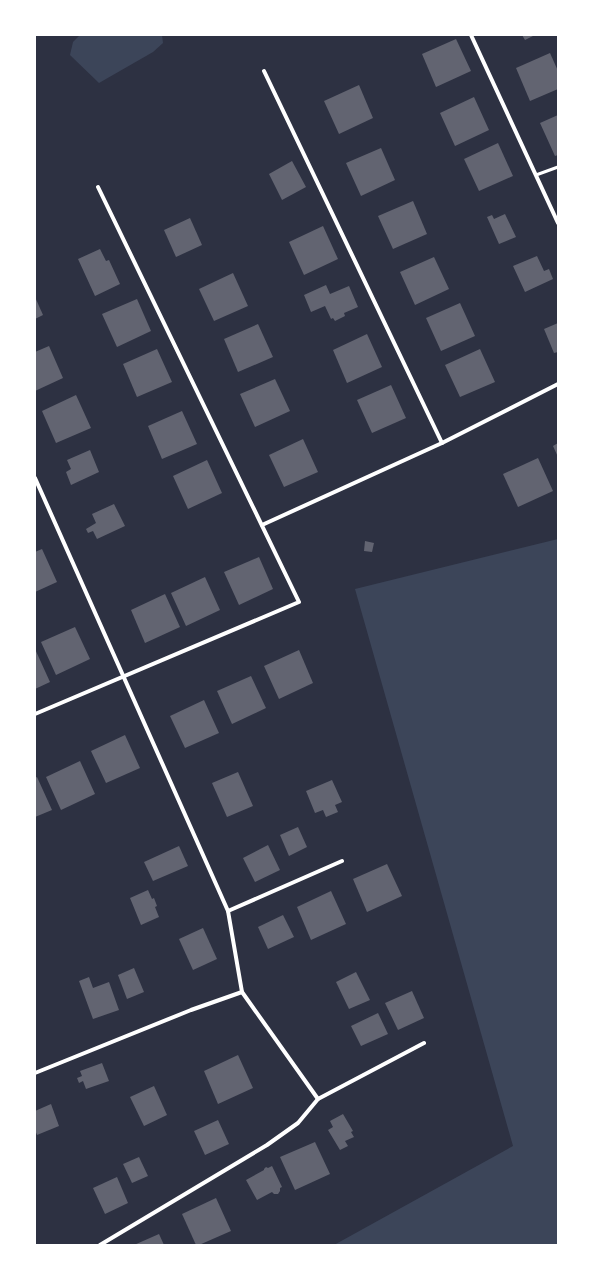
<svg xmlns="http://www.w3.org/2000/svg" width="593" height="1280" viewBox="0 0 593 1280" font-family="'Source Sans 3',sans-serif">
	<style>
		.green { fill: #3c4559 }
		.building { fill: #626471 }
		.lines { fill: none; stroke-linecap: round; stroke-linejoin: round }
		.service { stroke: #fff; stroke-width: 3 }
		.minor { stroke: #fff; stroke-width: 4 }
	</style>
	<rect width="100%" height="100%" fill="#2d3142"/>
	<g class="green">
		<polygon points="80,35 162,35 163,43 153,52 99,83 70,55 73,42"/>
		<polygon points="558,539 558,1245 334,1245 513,1146 355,589"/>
	</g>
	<g class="building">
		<polygon points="522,35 535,35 525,40"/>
		<polygon points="456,39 471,71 436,87 422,54"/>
		<polygon points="550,53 558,71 558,89 530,101 516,68"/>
		<polygon points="359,85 373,118 339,134 324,101"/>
		<polygon points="474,97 489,130 455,146 440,113"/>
		<polygon points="558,115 558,155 555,156 540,123"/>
		<polygon points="498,143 513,176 479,191 464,159"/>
		<polygon points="381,148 395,180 361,196 346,163"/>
		<polygon points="292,161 306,187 282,200 269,174"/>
		<polygon points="413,201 427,234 393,249 378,216"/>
		<polygon points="505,214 516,237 499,244 487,217 492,215 494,219"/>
		<polygon points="190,218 202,245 176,257 164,230"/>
		<polygon points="323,226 338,259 304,275 289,242"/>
		<polygon points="100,249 106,261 109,260 120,284 95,296 78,259"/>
		<polygon points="537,256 544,271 549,269 553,279 525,292 513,266"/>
		<polygon points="434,257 449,289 415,305 400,272"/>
		<polygon points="233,273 248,306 214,321 199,289"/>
		<polygon points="326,285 330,294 349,286 358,307 344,313 345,316 335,321 333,318 331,319 325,306 311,312 304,295"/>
		<polygon points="35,297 43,315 35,319"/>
		<polygon points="137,299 151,331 117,347 102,314"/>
		<polygon points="460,303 475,336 441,351 426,318"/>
		<polygon points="558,323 558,352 554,353 544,329"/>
		<polygon points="258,324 273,357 238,372 224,339"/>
		<polygon points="367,334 382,367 347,383 333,350"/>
		<polygon points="49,346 63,378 35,391 35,352"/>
		<polygon points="157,349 172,382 137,397 123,364"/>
		<polygon points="480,349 495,382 460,397 445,365"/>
		<polygon points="275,379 290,411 255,427 240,394"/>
		<polygon points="391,385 406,418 372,433 357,400"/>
		<polygon points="76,395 91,428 56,443 42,411"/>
		<polygon points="182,411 197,444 162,459 148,426"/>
		<polygon points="303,439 318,472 284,487 269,455"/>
		<polygon points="558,443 558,457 553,446"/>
		<polygon points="90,450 99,472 71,485 66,472 71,469 67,460"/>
		<polygon points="538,458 553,491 518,507 503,474"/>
		<polygon points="207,460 222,493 188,509 173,476"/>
		<polygon points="114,504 125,526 97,539 93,531 88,533 86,529 96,523 92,514"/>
		<polygon points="365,541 374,543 372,552 364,551"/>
		<polygon points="42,549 57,582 35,592 35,552"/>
		<polygon points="259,557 273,589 239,605 224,572"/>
		<polygon points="205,577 220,610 186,626 171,593"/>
		<polygon points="165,594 180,627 145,643 131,610"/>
		<polygon points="75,627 90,659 56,675 41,642"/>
		<polygon points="35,649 50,682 35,689"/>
		<polygon points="299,650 313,683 279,699 264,666"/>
		<polygon points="251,676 266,708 232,724 217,691"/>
		<polygon points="204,700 219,733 185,748 170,716"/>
		<polygon points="125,735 140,768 106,783 91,751"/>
		<polygon points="80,761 95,794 61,810 46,777"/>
		<polygon points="238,772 253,806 227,817 212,783"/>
		<polygon points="37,777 52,810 35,817 35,778"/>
		<polygon points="332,780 342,802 335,805 338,812 326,817 323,810 315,813 306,791"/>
		<polygon points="298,827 307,847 289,856 280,835"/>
		<polygon points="268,845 280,870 255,882 243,858"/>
		<polygon points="179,846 188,866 153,881 144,862"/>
		<polygon points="387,864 402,896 367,912 353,879"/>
		<polygon points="148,890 152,899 154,898 157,906 155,907 159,917 141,925 130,898"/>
		<polygon points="331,891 346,924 311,940 297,907"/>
		<polygon points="283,915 294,937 268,949 258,927"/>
		<polygon points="203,928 217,959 193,970 179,939"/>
		<polygon points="134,968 144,992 127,999 118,975"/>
		<polygon points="356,972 370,1000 349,1009 336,982"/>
		<polygon points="89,977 93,988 109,982 119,1010 93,1019 79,981"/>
		<polygon points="412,991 424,1018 398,1030 385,1003"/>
		<polygon points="378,1013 388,1034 361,1046 351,1026"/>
		<polygon points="238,1055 253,1088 218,1104 204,1071"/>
		<polygon points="102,1063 109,1081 86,1089 83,1081 79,1083 77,1078 82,1076 80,1071"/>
		<polygon points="154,1086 167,1115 144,1126 130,1097"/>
		<polygon points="51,1104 59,1126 37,1135 35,1130 35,1111"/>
		<polygon points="343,1114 353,1131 351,1132 354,1137 345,1141 348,1146 340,1150 328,1130 333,1127 330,1121"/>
		<polygon points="218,1120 229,1144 205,1155 194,1131"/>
		<polygon points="315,1142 330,1174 295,1190 280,1157"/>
		<polygon points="139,1157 148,1176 132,1183 123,1164"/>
		<polygon points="272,1166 282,1187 280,1188 280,1191 278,1194 274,1194 272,1192 257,1200 246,1180 264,1170 264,1169 266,1167 268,1168"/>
		<polygon points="117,1177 128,1203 105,1214 93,1188"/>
		<polygon points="216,1198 231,1231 199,1245 196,1245 182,1214"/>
		<polygon points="159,1234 164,1245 134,1245"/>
	</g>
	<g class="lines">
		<polyline class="service" points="536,175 558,167"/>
		<g class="minor">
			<polyline points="471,35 558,223"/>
			<polyline points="264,71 442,443"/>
			<polyline points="35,478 228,911 242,992 318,1099"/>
			<polyline points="262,525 442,443 558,384"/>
			<polyline points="35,714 299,602 98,187"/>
			<polyline points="228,911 342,861"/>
			<polyline points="35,1073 191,1010 242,992"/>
			<polyline points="100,1245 267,1145 298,1123 318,1099 424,1043"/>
		</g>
	</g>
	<rect width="593" height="1280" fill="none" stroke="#ffffff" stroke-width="72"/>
</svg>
